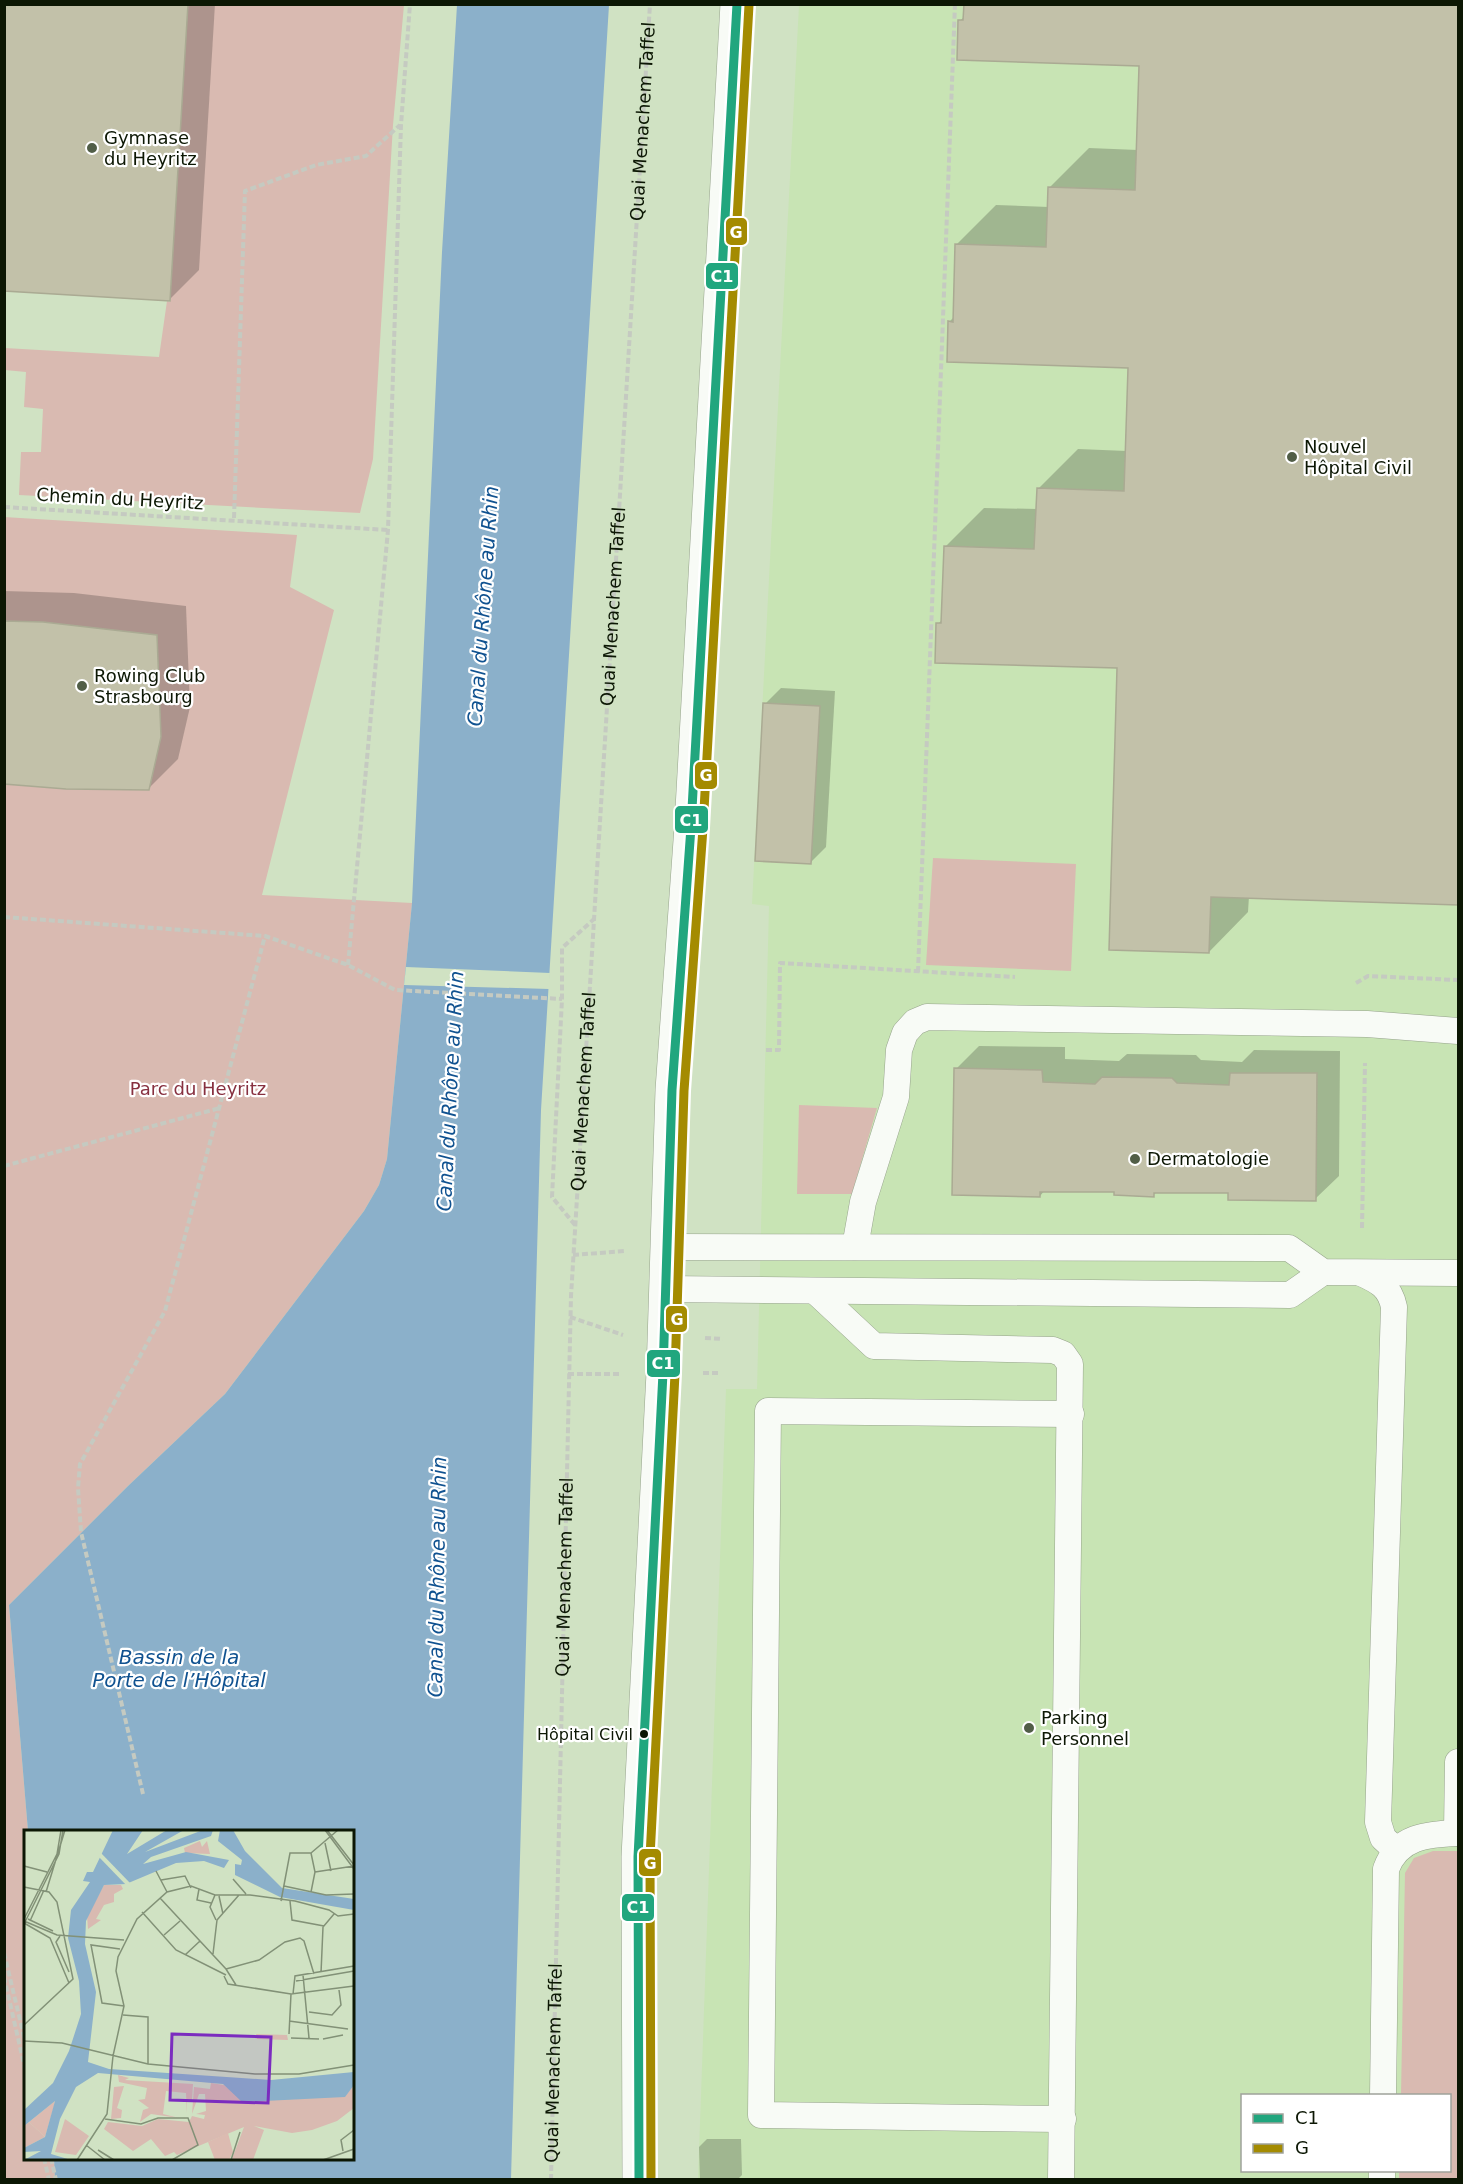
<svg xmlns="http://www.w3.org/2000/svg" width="1463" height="2184" viewBox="0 0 1463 2184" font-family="'DejaVu Sans',sans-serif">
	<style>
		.built { fill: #c8e4b4; fill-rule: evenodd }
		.green { fill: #d9bab1 }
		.water { fill: #8bb0ca }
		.pier { fill: #d0e2c3 }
		.shadow { fill: #0003 }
		.building { fill: #c2c1a9; stroke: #aaaa93; stroke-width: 1.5 }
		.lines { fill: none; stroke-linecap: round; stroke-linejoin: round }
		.service-casing { stroke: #96a38c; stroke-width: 27 }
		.secondary-casing { stroke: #96a38c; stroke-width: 34 }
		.path { stroke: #c5cac1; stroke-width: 4; stroke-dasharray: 6 3; stroke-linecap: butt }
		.service { stroke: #f8fbf6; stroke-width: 26 }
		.secondary { stroke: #f8fbf6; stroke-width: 33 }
		.bus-1-casing { stroke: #fff; stroke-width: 14 }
		.bus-2-casing { stroke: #fff; stroke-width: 14 }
		.bus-1 { stroke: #21a67e; stroke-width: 9 }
		.bus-2 { stroke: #a48b01; stroke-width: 9 }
		.poi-dot { fill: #515e47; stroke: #fff; stroke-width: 2 }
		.bus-dot { fill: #0c1704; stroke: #fff; stroke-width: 2 }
		.labels { text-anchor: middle; stroke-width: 4.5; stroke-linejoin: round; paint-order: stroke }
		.bus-label { font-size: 16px; fill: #0c1704; stroke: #fff; text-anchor: end }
		.street-label { font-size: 18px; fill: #0c1704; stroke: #fff }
		.poi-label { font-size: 18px; fill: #0c1704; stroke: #fff; text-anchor: start }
		.park-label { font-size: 18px; fill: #873040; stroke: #fff }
		.water-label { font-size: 20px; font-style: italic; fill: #105290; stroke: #fff }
		.inset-road { fill: none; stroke: #829177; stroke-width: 1.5 }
		.view { fill: #7b2cbf; fill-opacity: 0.15; stroke: #7b2cbf; stroke-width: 3 }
		.inset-edge { fill: none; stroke: #0c1704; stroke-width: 3 }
		.line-badge { stroke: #fff; stroke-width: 2 }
		.badge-label { font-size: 16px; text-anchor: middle; font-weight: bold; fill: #fff }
	</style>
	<rect width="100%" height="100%" fill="#d0e2c3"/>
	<path class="built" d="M799 5H1458V2179L698 2180 726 1389H757L769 906 752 904ZM1242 2096H1450V2170H1242Z"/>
	<g class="green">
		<polygon points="188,5 404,5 393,125 373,459 360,513 19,495 21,452 41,452 43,409 24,407 26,372 5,370 5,348 159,357 167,301 170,302"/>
		<polygon points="4,517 297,535 290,587 334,610 262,895 412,903 387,1159 379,1185 364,1211 225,1394 128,1486 9,1605 28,1831 26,2158 54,2159 55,2180 4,2179 5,784 66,789 149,790 161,737 157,635 43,622 5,621"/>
		<polygon points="933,858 1076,864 1071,971 926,965"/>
		<polygon points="799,1105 877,1108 852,1194 797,1194"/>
		<polygon points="1433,1851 1458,1851 1458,2179 1399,2179 1399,2171 1450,2170 1450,2096 1401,2095 1405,1873 1414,1858"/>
	</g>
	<polygon class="water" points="457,5 609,5 541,1110 511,2179 55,2179 54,2159 352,2158 352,1832 28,1831 9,1605 128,1486 225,1394 364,1211 379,1185 387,1159 412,903 442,252"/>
	<polygon class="pier" points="406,967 550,973 549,989 404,985"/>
	<g class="shadow">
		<polygon points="4,4 215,4 199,270 169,300"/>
		<polygon points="965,4 1458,4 1458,904 1249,896 1248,912 1209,952 1119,667 938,624 943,619 945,547 984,508 1038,509 1039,488 1078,449 1127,451 1130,367 949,322 954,317 956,245 996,205 1049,207 1049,188 1089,148 1138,150 1141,64 960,21 965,16"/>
		<polygon points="4,591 74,593 186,606 190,707 178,759 148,789 4,782"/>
		<polygon points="781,688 835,691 826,847 810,863 765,704"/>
		<polygon points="979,1046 1065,1047 1065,1059 1119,1061 1127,1054 1196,1055 1201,1060 1242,1062 1254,1050 1340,1051 1339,1176 1315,1199 1230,1191 1157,1192 1153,1195 1115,1190 1045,1190 1040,1196 956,1069"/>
		<polygon points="707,2139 741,2139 742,2175 737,2180 700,2180 699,2147"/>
	</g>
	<g class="building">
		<polygon points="4,4 188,4 170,301 4,291"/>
		<polygon points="964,4 1458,4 1458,905 1211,897 1209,953 1109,950 1117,668 935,663 936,623 941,623 944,546 1034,549 1037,488 1124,491 1128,368 947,362 948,321 953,322 955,244 1046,247 1048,187 1135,190 1139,66 957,60 958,20 963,20"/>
		<polygon points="4,621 43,622 157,635 161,737 149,790 66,789 4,784"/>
		<polygon points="763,703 820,706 811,864 755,861"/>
		<polygon points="954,1068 1042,1070 1043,1082 1095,1084 1102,1077 1172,1078 1177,1083 1229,1085 1230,1073 1317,1073 1316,1201 1228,1200 1228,1193 1154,1193 1154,1197 1114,1195 1114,1192 1040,1192 1040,1197 952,1195"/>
	</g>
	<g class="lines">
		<g class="service-casing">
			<g id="service">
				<polyline points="668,1247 1289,1248 1323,1272 1457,1273"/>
				<polyline points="855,1247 863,1202 896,1097 899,1050 905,1033 915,1022 927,1017 1367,1024 1458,1031"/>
				<path d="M1361 1273C1379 1281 1390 1287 1394 1307L1378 1822 1383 1838 1396 1850"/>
				<polyline points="664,1289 1290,1295 1323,1272"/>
				<polyline points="815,1291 874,1346 1053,1350 1063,1354 1070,1364 1061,2180"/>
				<polyline points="1457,1833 1458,1762"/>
				<path d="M1383 2096 1386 1869C1398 1836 1428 1834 1458 1833"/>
				<polyline points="1063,2119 761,2115 768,1411 1071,1414"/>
				<polyline points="1382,2180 1382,2170"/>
			</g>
		</g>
		<g class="secondary-casing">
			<polyline id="secondary" points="639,2180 638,1857 663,1373 672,1090 691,827 737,4"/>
		</g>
		<g class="path">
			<polyline points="4,507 388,530"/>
			<polyline points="234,518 245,191 316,165 366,156 400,125"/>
			<polyline points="4,917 265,936 348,965 395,990 562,999"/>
			<polyline points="348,965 388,530 401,125 410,4"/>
			<polyline points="918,972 955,4"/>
			<polyline points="1356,983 1368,976 1458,980"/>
			<polyline points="766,1050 779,1050 780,963 1015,977"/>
			<polyline points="4,1166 220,1108"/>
			<polyline points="575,1225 552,1197 562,999 562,948 594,919"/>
			<polyline points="1362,1228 1365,1063"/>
			<polyline points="573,1255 625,1251"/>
			<polyline points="570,1317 623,1335"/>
			<polyline points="705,1338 723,1339"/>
			<polyline points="703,1373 718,1373"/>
			<polyline points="568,1374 621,1374"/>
			<polyline points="143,1794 81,1532 78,1488 80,1464 165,1311 265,936"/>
			<polyline points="4,1953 26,2045"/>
			<polyline points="4,1977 26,2073"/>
			<polyline points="44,2158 49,2180"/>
			<polyline points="51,2158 56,2180"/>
			<path id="s1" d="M551 2180 571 1296 650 4"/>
		</g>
		<use href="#service" class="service"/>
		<use href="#secondary" class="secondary"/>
		<g class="bus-1-casing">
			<polyline id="bus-1" points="639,2180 638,1857 663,1373 672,1090 691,827 737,4"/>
		</g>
		<g class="bus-2-casing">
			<polyline id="bus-2" points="651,2180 650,1857 675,1374 684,1091 703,828 749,5"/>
		</g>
		<use href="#bus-1" class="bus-1"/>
		<use href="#bus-2" class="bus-2"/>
	</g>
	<g class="poi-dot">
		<circle cx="92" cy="148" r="6"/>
		<circle cx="1292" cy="457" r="6"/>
		<circle cx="82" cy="686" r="6"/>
		<circle cx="1135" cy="1159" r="6"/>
		<circle cx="1029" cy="1728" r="6"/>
	</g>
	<circle class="bus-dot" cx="644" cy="1734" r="5"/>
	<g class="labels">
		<g class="bus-label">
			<text x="633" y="1740">Hôpital Civil</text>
		</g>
		<g class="street-label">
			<text dy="6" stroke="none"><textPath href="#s1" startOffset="2061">Quai Menachem Taffel</textPath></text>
			<text transform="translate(120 499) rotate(3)" y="6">Chemin du Heyritz</text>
			<text dy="6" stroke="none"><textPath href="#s1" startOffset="1575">Quai Menachem Taffel</textPath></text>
			<text dy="6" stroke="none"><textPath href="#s1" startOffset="1089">Quai Menachem Taffel</textPath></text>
			<text dy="6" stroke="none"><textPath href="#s1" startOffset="603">Quai Menachem Taffel</textPath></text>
			<text dy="6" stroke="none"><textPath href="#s1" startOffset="117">Quai Menachem Taffel</textPath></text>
		</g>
		<g class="poi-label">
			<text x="104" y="144">Gymnase<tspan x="104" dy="21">du Heyritz</tspan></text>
			<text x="1304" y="453">Nouvel<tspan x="1304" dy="21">Hôpital Civil</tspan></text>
			<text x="94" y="682">Rowing Club<tspan x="94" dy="21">Strasbourg</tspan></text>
			<text x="1147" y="1165">Dermatologie</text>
			<text x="1041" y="1724">Parking<tspan x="1041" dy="21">Personnel</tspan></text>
		</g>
		<g class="park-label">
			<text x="198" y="1095">Parc du Heyritz</text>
		</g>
		<g class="water-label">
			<text transform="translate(483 606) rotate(-86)" y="7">Canal du Rhône au Rhin</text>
			<text transform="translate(450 1091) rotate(-87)" y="7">Canal du Rhône au Rhin</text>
			<text transform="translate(437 1577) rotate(-89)" y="7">Canal du Rhône au Rhin</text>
			<text x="179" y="1664">Bassin de la<tspan x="179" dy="23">Porte de l’Hôpital</tspan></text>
		</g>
	</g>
	<g transform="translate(24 1830)">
		<rect width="330" height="330" fill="#d0e2c3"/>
		<path d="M176 11 178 17 183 11 186 24 161 23 160 18ZM80 55H97L99 59 90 64V72L80 75 72 89 77 90 64 99 63 86ZM232 204 263 205 264 210 233 209ZM94 245 105 248 101 250 169 254 168 270H163V284L162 263 142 261 139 284 155 288 127 284 116 292 119 280 125 278 114 270 121 269 123 258 95 252ZM187 253 200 255 209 262 320 267 330 255V278L313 291 288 300 268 303 230 296 240 300 229 330 208 329 220 297 153 325 150 322 141 326 127 309 109 321 80 299 84 292 118 296 134 289 165 292 168 286 180 289 181 285 172 284 182 281 181 264H175L168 284 170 257 186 259ZM100 256 93 278 98 280 97 288 87 289 90 257ZM41 289 65 306 52 325 31 322ZM5 292 21 307 0 318V296Z" fill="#d9bab1"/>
		<path d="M31 271 30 276 21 307 5 292ZM204 303 209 322 205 330H191L184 312Z" fill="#dcbbb1"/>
		<path d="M89 0H119L103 24 143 0H160L121 22 179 0H189L187 6 127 27 119 34 162 22 205 30 200 38 180 31 152 33 102 54 80 55 62 91 61 114 72 162 64 232 85 239 247 250 330 242V255L321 267 218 272 199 254 74 243 52 257 36 289 27 324 47 330H0L17 321 0 322V318L21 307 31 271 0 296V280L29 253 45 221 57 184 55 151 44 108 47 80 66 52 59 51 63 42H69ZM196 0H209L221 21 258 58 330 69V80L256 67 211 45V34L217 35 218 30 194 11Z" fill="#8bb0ca"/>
		<path d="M77 23 106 53 103 56 74 26Z" fill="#d0e2c3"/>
		<path class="inset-road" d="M301 0 330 39M303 0 330 35M301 13 307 41M287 23 291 42 287 62M287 23 314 0M0 36 23 42M132 41 143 62M291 42 330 36M209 49 222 64M137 50 161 46 167 58M260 56 302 65 330 64M0 57 25 62 33 72 49 149 0 195M175 59 173 70 187 73M22 62 41 0M191 65 186 77 192 90M195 66 199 84M136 68 202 139 212 155M257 71 266 23H287M266 71 268 90 300 96M118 82 152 120 202 145M0 89 33 24 37 0M4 89 29 101M193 90 215 65M0 91 33 105 100 110M6 91 20 60M0 93 26 108 45 153M0 94 35 24 39 0M140 105 156 91M36 106 32 112 45 142M96 119 67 115 78 173 100 176M189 124 193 90M161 125 176 111M202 139 235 130 261 112 276 108 280 111 290 144M297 143 299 97 310 84M279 145 285 208M200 146 204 154 267 164 330 156M272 151 330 141M269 164 271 146 330 136M285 182 308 185 317 175 315 160M99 185 124 187V234M265 191 324 199M265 204 267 164M267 208 295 209M299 209 319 205M0 211 38 213 124 234 231 244H275L330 235M89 226 100 176 92 141 94 127 113 89 143 62 167 56 191 65H226L271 71 305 80 314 86 330 84M81 289 117 294 134 288H164L174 315 148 330M62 315 81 330M74 320 90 330M319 321 317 310 330 300M53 330 83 284 89 226M207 330 216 302M299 330 330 319"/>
		<path class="view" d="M148 204 247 207 244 273 146 270Z"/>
		<rect width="330" height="330" class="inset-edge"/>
	</g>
	<g class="line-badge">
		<rect x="725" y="217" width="23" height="29" rx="6" fill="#a48b01"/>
		<rect x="705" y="262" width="34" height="28" rx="6" fill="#21a67e"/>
		<rect x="694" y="761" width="24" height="29" rx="6" fill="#a48b01"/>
		<rect x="674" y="805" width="35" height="29" rx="6" fill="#21a67e"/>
		<rect x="665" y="1305" width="23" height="28" rx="6" fill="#a48b01"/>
		<rect x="646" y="1349" width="35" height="29" rx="6" fill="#21a67e"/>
		<rect x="638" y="1848" width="24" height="29" rx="6" fill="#a48b01"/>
		<rect x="621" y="1893" width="34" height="29" rx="6" fill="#21a67e"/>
	</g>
	<g class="badge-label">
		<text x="736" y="238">G</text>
		<text x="722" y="282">C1</text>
		<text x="706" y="781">G</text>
		<text x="691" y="826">C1</text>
		<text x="677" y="1325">G</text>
		<text x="663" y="1369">C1</text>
		<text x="650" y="1869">G</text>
		<text x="638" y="1913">C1</text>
	</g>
	<rect width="1463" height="2184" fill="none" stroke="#0c1704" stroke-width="12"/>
	<rect x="1241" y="2094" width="210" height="78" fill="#ffffff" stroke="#9ea29b" stroke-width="1.5"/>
	<rect x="1253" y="2114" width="30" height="9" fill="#21a67e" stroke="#9ea29b" stroke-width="1.5"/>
	<text x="1295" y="2124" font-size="18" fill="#0c1704">C1</text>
	<rect x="1253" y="2144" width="30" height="9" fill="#a48b01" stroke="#9ea29b" stroke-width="1.5"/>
	<text x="1295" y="2154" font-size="18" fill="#0c1704">G</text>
</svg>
